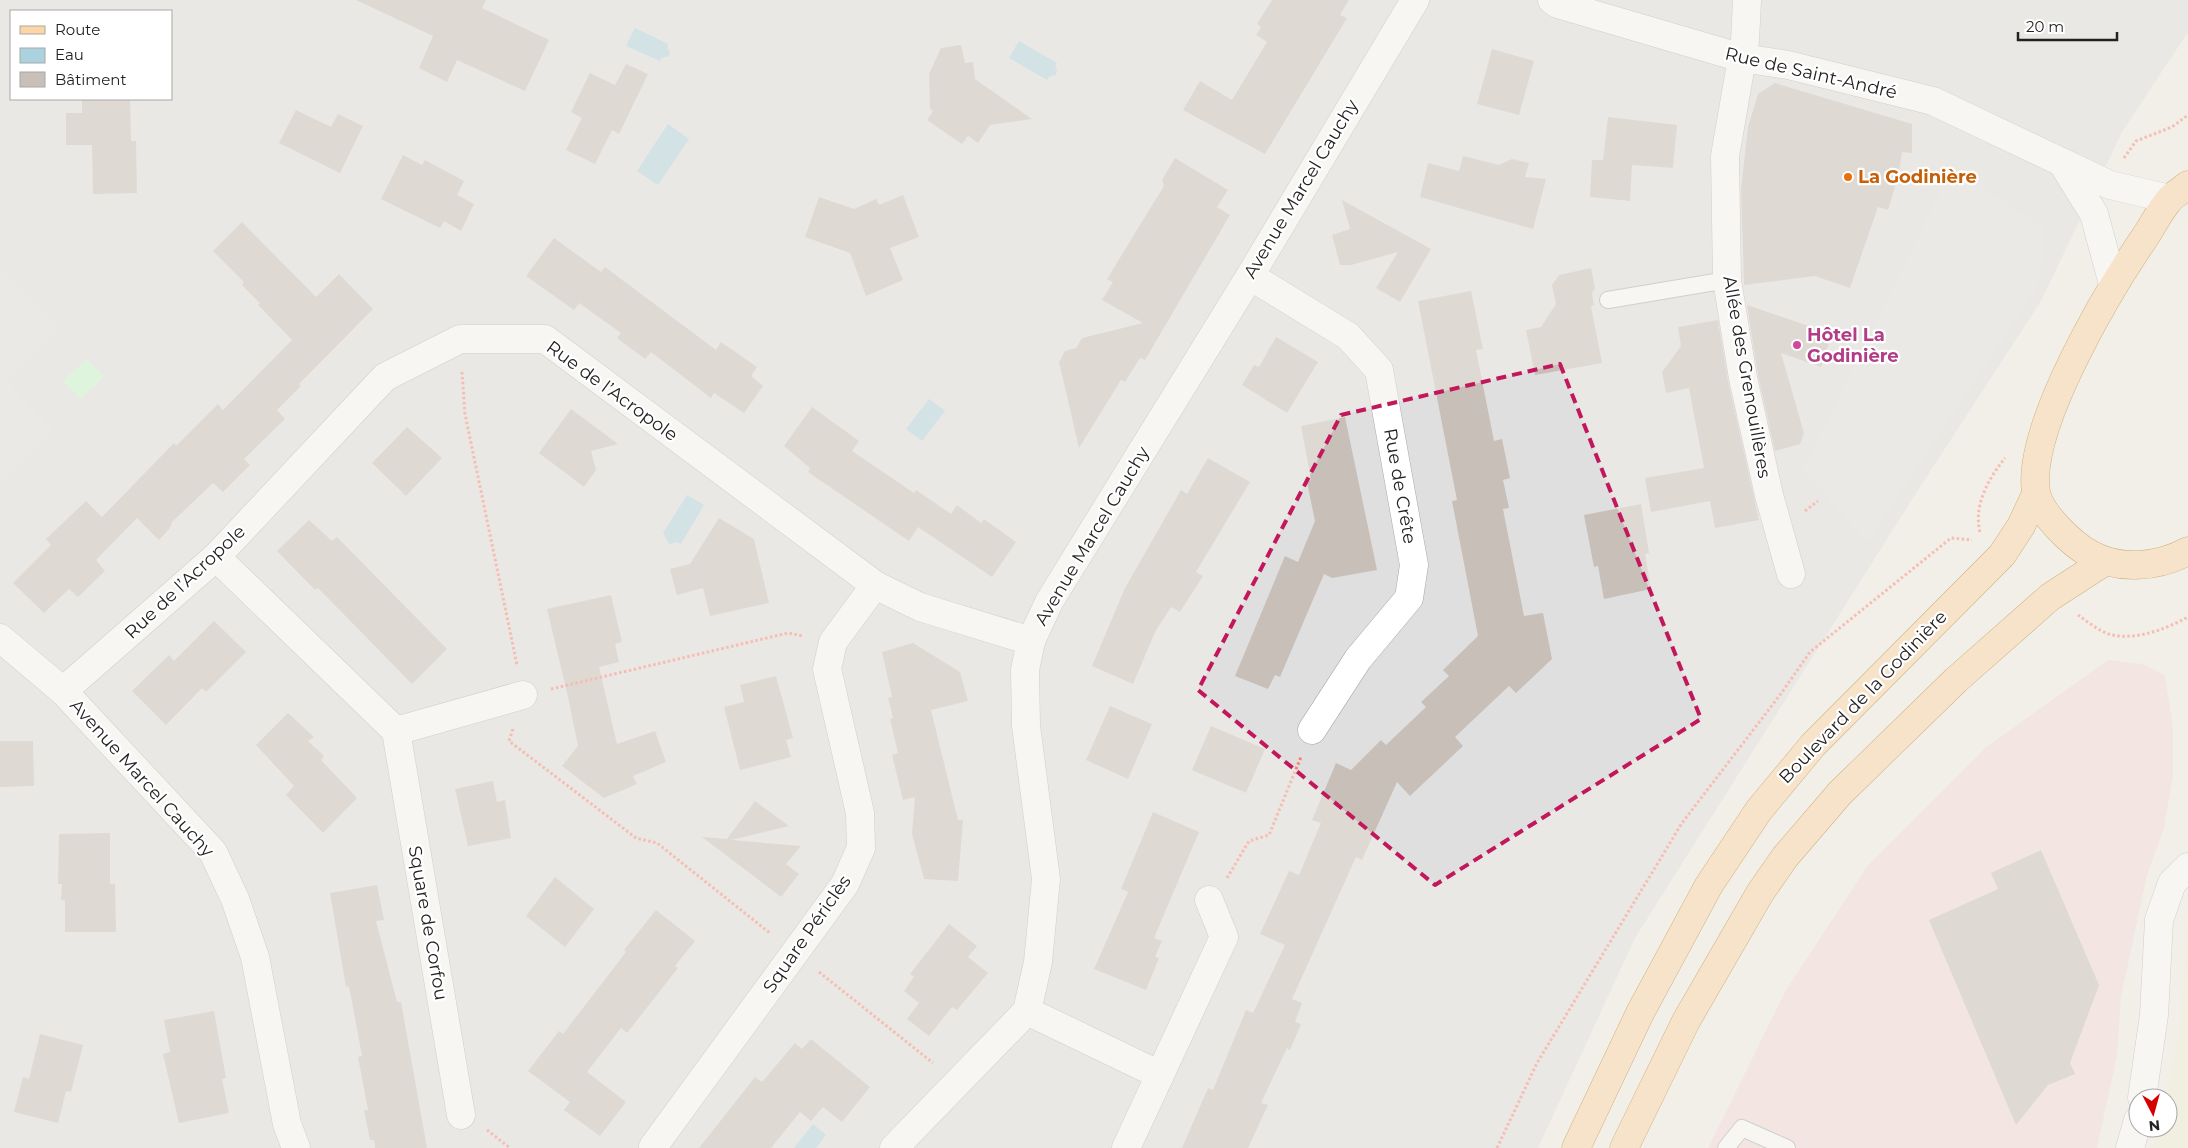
<svg xmlns="http://www.w3.org/2000/svg" width="2188" height="1148" viewBox="0 0 2188 1148" font-family="Montserrat,sans-serif">
	<style>
		.residential { fill: #e0dfdf; fill-rule: evenodd }
		.commercial { fill: #f2dad9 }
		.farmland { fill: #eef0d5 }
		.park { fill: #c8facc }
		.parking { fill: #e2e2e2 }
		.water { fill: #aad3df }
		.building { fill: #c7bfb8 }
		.lines { fill: none; stroke-linecap: round; stroke-linejoin: round }
		.service-casing { stroke: #a9a9a9; stroke-width: 18 }
		.minor-casing { stroke: #a9a9a9; stroke-width: 29 }
		.primary-casing { stroke: #a06b00; stroke-width: 29 }
		.path { stroke: #fa8072; stroke-width: 3; stroke-dasharray: 2.5 2.5; stroke-linecap: butt }
		.service { stroke: #fff; stroke-width: 16 }
		.minor { stroke: #fff; stroke-width: 28 }
		.primary { stroke: #fcd6a4; stroke-width: 28 }
		.marked { fill: none; stroke: #c2185b; stroke-width: 4; stroke-dasharray: 10 6; stroke-linejoin: round }
		.food-dot { fill: #e8710a; stroke: #fff; stroke-width: 2 }
		.hotel-dot { fill: #d1479c; stroke: #fff; stroke-width: 2 }
		.labels { text-anchor: middle; stroke-width: 4.5; stroke-linejoin: round; paint-order: stroke }
		.street-label { font-size: 18px; fill: #222; stroke: #fff }
		.food-label { font-size: 18px; font-weight: bold; fill: #c56008; stroke: #fff; text-anchor: start }
		.hotel-label { font-size: 18px; font-weight: bold; fill: #b23c85; stroke: #fff; text-anchor: start }
	</style>
	<rect width="100%" height="100%" fill="#f2efe9"/>
	<path class="residential" d="M0 0H2188V32L2122 132 2041 301 1918 490 1635 938 1538 1148H0ZM11 11H171V99H11Z"/>
	<polygon class="commercial" points="2108,660 2143,664 2165,675 2173,727 2173,776 2164,828 2147,875 2121,997 2117,1056 2097,1148 1708,1148 1786,990 1868,865 1985,748"/>
	<polygon class="farmland" points="2188,907 2188,1148 2153,1148 2158,1128 2168,1128 2168,1098 2166,1098 2181,1023"/>
	<polygon class="park" points="87,359 104,377 80,399 63,381"/>
	<g class="parking">
		<polygon points="1953,166 2045,229 2039,284 1867,542 1802,470"/>
		<polygon points="0,267 61,328 7,381 55,430 0,484"/>
	</g>
	<g class="water">
		<polygon points="635,28 668,44 667,48 670,52 669,56 661,58 660,61 626,46"/>
		<polygon points="1019,41 1057,63 1055,67 1057,70 1056,75 1050,76 1047,80 1009,58"/>
		<polygon points="668,124 689,139 658,185 637,171"/>
		<polygon points="929,399 945,411 922,441 906,429"/>
		<polygon points="687,495 704,505 681,544 677,542 669,544 663,533"/>
		<polygon points="813,1124 826,1135 816,1148 794,1148"/>
	</g>
	<g class="building">
		<polygon points="356,0 486,0 482,8 549,40 525,91 457,60 447,82 419,68 433,36"/>
		<polygon points="1272,0 1349,0 1340,15 1347,18 1265,154 1183,110 1200,81 1232,100 1267,42 1256,35 1261,27 1257,24"/>
		<polygon points="961,45 965,63 973,62 975,79 1032,119 990,125 978,143 968,136 962,144 927,120 933,111 930,109 929,74 941,48"/>
		<polygon points="1492,49 1534,61 1519,115 1477,104"/>
		<polygon points="626,64 648,74 619,134 612,130 595,164 566,150 582,118 571,112 590,73 615,85"/>
		<polygon points="1775,83 1912,124 1912,153 1902,152 1899,173 1888,210 1878,207 1850,288 1815,276 1744,285 1741,189 1748,127 1758,94"/>
		<polygon points="82,99 130,99 131,141 136,141 137,193 93,194 92,145 66,145 66,113 82,113"/>
		<polygon points="296,110 331,127 338,114 363,126 340,173 279,143"/>
		<polygon points="1608,117 1677,125 1673,168 1632,165 1630,201 1590,197 1592,160 1603,160"/>
		<polygon points="403,155 422,165 425,160 464,181 457,195 474,204 461,231 444,221 440,228 381,199"/>
		<polygon points="1463,156 1499,165 1512,159 1529,163 1525,177 1546,179 1533,229 1420,197 1428,163 1459,171"/>
		<polygon points="1175,158 1228,190 1217,207 1230,215 1145,360 1140,358 1125,382 1121,380 1079,448 1059,362 1065,351 1076,348 1082,338 1143,323 1102,300 1113,282 1107,279 1159,194 1164,186 1162,180"/>
		<polygon points="903,195 919,237 890,248 903,280 866,296 850,253 805,237 819,197 854,209 876,199 879,205"/>
		<polygon points="1342,200 1431,249 1400,302 1376,288 1398,252 1351,265 1340,265 1332,235 1350,229"/>
		<polygon points="242,222 316,297 339,274 373,309 299,384 301,386 277,410 285,419 244,459 250,465 223,492 213,483 172,522 170,528 159,540 137,518 96,560 105,571 78,597 69,589 44,613 13,583 51,545 46,539 86,501 102,517 174,443 176,446 218,404 223,410 292,340 258,305 260,303 242,285 244,282 213,251"/>
		<polygon points="554,238 601,272 605,267 716,350 721,342 757,367 751,376 763,386 744,413 714,393 711,398 651,352 645,359 617,338 621,333 579,303 574,310 526,276"/>
		<polygon points="1591,268 1595,288 1592,293 1594,305 1591,306 1602,363 1535,375 1526,330 1541,327 1556,304 1552,285 1559,275"/>
		<polygon points="1471,291 1483,349 1476,350 1494,441 1502,439 1510,478 1503,480 1509,508 1503,509 1524,616 1543,613 1552,659 1516,693 1509,686 1455,737 1463,746 1410,796 1397,782 1362,860 1356,857 1292,999 1302,1003 1295,1022 1301,1024 1290,1050 1287,1048 1261,1103 1268,1105 1248,1148 1182,1148 1208,1088 1213,1090 1246,1010 1253,1013 1285,945 1260,934 1289,871 1299,875 1321,823 1312,820 1336,763 1351,770 1381,740 1386,745 1426,707 1421,702 1449,676 1443,670 1478,636 1452,501 1457,500 1418,301"/>
		<polygon points="1747,305 1832,334 1821,367 1781,353 1804,433 1800,444 1775,451 1758,375"/>
		<polygon points="1718,320 1728,381 1759,520 1715,528 1710,501 1651,512 1645,478 1704,468 1689,388 1666,393 1662,372 1681,346 1678,327"/>
		<polygon points="1276,337 1318,362 1287,413 1242,385 1254,365 1259,367"/>
		<polygon points="812,407 859,441 852,451 914,493 916,490 951,514 957,505 981,523 984,519 1016,542 992,577 918,527 909,541 808,472 810,468 784,446"/>
		<polygon points="571,409 618,444 591,451 596,470 584,487 539,453"/>
		<polygon points="1345,417 1377,570 1332,578 1324,574 1280,677 1275,675 1268,689 1235,676 1285,556 1298,562 1315,521 1307,482 1311,480 1301,426"/>
		<polygon points="407,427 442,458 406,496 372,463"/>
		<polygon points="1208,458 1250,482 1196,572 1203,576 1180,612 1171,607 1155,632 1133,684 1092,666 1125,588 1181,490 1187,494"/>
		<polygon points="1641,504 1649,553 1645,554 1651,589 1604,599 1598,566 1594,567 1584,515"/>
		<polygon points="719,518 754,539 769,603 710,616 703,588 677,595 670,569 690,564"/>
		<polygon points="309,520 332,541 337,537 447,649 412,684 318,588 315,590 277,551"/>
		<polygon points="611,595 622,642 615,644 619,662 599,667 617,744 655,731 666,762 633,776 637,784 604,798 562,766 578,746 568,697 547,609"/>
		<polygon points="214,621 246,652 206,692 202,688 166,725 132,691 169,655 174,661"/>
		<polygon points="913,643 960,672 968,701 931,710 958,820 963,820 958,881 924,879 912,834 915,797 903,800 892,755 898,753 890,719 893,718 888,698 892,697 882,652"/>
		<polygon points="776,676 793,738 786,740 791,757 740,770 724,707 744,702 740,685"/>
		<polygon points="1110,706 1152,724 1128,779 1086,760"/>
		<polygon points="288,713 314,737 308,741 324,756 321,760 357,798 323,833 286,795 294,786 256,745"/>
		<polygon points="1211,726 1265,749 1246,793 1192,770"/>
		<polygon points="0,741 33,741 34,786 0,787"/>
		<polygon points="493,781 497,802 505,800 511,838 468,846 455,789"/>
		<polygon points="755,801 789,826 731,840 801,846 786,864 799,874 781,897 702,837 727,839"/>
		<polygon points="1153,812 1199,832 1154,938 1162,941 1155,957 1159,958 1146,990 1094,969 1128,892 1121,889"/>
		<polygon points="110,833 110,884 115,884 116,932 65,932 65,900 61,900 62,884 58,884 59,834"/>
		<polygon points="2041,850 2099,985 2070,1063 2075,1074 2048,1085 2016,1125 1929,920 1998,889 1991,873"/>
		<polygon points="555,877 594,909 565,947 526,916"/>
		<polygon points="377,885 384,920 376,921 397,1002 401,1002 427,1148 375,1148 374,1140 370,1140 364,1110 368,1110 358,1057 362,1056 349,986 346,987 330,893"/>
		<polygon points="656,910 695,941 675,966 678,968 627,1033 621,1028 587,1072 626,1102 600,1136 564,1110 570,1102 528,1071 559,1031 563,1034 626,952 624,950"/>
		<polygon points="949,924 977,946 968,957 988,973 957,1010 952,1007 929,1036 907,1019 919,1003 904,991 914,977 910,974"/>
		<polygon points="214,1011 226,1078 222,1079 229,1113 179,1123 163,1054 170,1052 164,1020"/>
		<polygon points="40,1034 83,1045 71,1092 66,1091 58,1123 14,1112 23,1077 29,1079"/>
		<polygon points="811,1039 870,1087 842,1122 823,1107 811,1121 800,1112 771,1148 699,1148 755,1077 762,1082 795,1043 802,1049"/>
	</g>
	<g class="lines">
		<g class="service-casing">
			<g id="service">
				<polyline points="1608,300 1727,280"/>
				<polyline points="1726,1148 1742,1128 1787,1148"/>
			</g>
		</g>
		<g class="minor-casing">
			<g id="minor">
				<polyline points="1552,0 1558,4 1742,58 1788,65 1933,101 2110,185 2170,199"/>
				<polyline points="1747,0 1745,41 1725,156 1727,280 1743,378 1769,495 1791,574"/>
				<polyline points="2063,164 2094,214 2113,284"/>
				<polyline points="1250,276 1348,336 1379,370 1414,565 1409,598 1358,659 1312,730"/>
				<polyline points="216,557 396,731 523,695"/>
				<polyline points="0,638 63,691 213,852 235,899 255,957 287,1124 296,1148"/>
				<polyline points="63,691 216,557 385,377 460,339 545,339 875,585 920,607 1031,641"/>
				<polyline points="396,731 461,1115"/>
				<polyline points="1027,1011 1160,1075"/>
				<polyline points="2142,1098 2154,1015 2159,920 2172,883 2188,867"/>
				<polyline points="653,1147 845,884 861,848 860,813 827,669 833,642 875,585"/>
				<polyline points="894,1148 1027,1011 1038,962 1046,879 1026,726 1025,670 1031,641 1049,602 1250,276 1415,0"/>
				<polyline points="1126,1148 1224,937 1209,900"/>
				<polyline points="2130,1148 2138,1120"/>
			</g>
		</g>
		<g class="primary-casing">
			<g id="primary">
				<path d="M2188 185C2182 190 2175 194 2170 199 2161 209 2154 223 2147 234 2110 288 2026 427 2036 492 2040 514 2072 544 2090 554 2120 571 2158 567 2188 551"/>
				<polyline points="1576,1148 1640,1013 1709,885 1759,810 1813,745 2002,555 2021,526 2036,494"/>
				<polyline points="1624,1148 1686,1021 1760,893 1785,857 1840,793 1956,680 2050,597 2104,562"/>
			</g>
		</g>
		<g class="path">
			<polyline points="2124,158 2136,141 2172,127 2188,115"/>
			<polyline points="462,372 465,414 517,665"/>
			<polyline points="1805,511 1818,501"/>
			<path d="M1980 532C1973 505 1989 478 2005 458"/>
			<path d="M2078 615C2088 622 2100 632 2112 635 2138 640 2166 629 2188 617"/>
			<polyline points="551,689 788,633 803,636"/>
			<polyline points="513,729 509,741 636,838 657,843 771,934"/>
			<polyline points="1227,878 1249,841 1269,835 1301,757"/>
			<polyline points="819,972 933,1063"/>
			<polyline points="487,1130 510,1148"/>
			<polyline points="1497,1148 1537,1063 1682,823 1780,695 1810,652 1951,538 1972,540"/>
		</g>
		<use href="#service" class="service"/>
		<use href="#minor" class="minor"/>
		<use href="#primary" class="primary"/>
	</g>
	<path d="M0 0H2188V1148H0ZM1560 364 1701 719 1435 885 1198 690 1341 415Z" fill="#f2efe9" fill-opacity=".55" fill-rule="evenodd"/>
	<path class="marked" d="M1560 364 1701 719 1435 885 1198 690 1341 415Z"/>
	<circle class="food-dot" cx="1848" cy="177" r="5"/>
	<circle class="hotel-dot" cx="1797" cy="345" r="5"/>
	<g class="labels">
		<g class="street-label">
			<text transform="translate(1811 73) rotate(13)" y="6">Rue de Saint-André</text>
			<text transform="translate(1301 189) rotate(-59)" y="6">Avenue Marcel Cauchy</text>
			<text transform="translate(1747 377) rotate(80)" y="6">Allée des Grenouillères</text>
			<text transform="translate(612 391) rotate(36)" y="6">Rue de l’Acropole</text>
			<text transform="translate(1400 486) rotate(80)" y="6">Rue de Crête</text>
			<text transform="translate(1092 536) rotate(-59)" y="6">Avenue Marcel Cauchy</text>
			<text transform="translate(185 582) rotate(-43)" y="6">Rue de l’Acropole</text>
			<text transform="translate(1863 697) rotate(-46)" y="6">Boulevard de la Godinière</text>
			<text transform="translate(142 778) rotate(48)" y="6">Avenue Marcel Cauchy</text>
			<text transform="translate(428 923) rotate(80)" y="6">Square de Corfou</text>
			<text transform="translate(807 934) rotate(-55)" y="6">Square Périclès</text>
		</g>
		<g class="food-label">
			<text x="1858" y="183">La Godinière</text>
		</g>
		<g class="hotel-label">
			<text x="1807" y="341">Hôtel La<tspan x="1807" dy="21">Godinière</tspan></text>
		</g>
	</g>
	<rect x="10" y="10" width="162" height="90" fill="#ffffff" stroke="#a7a7a7"/>
	<rect x="20" y="26" width="25" height="8" fill="#fcd6a4" stroke="#a7a7a7"/>
	<text x="55" y="35" font-size="15" fill="#222222">Route</text>
	<rect x="20" y="48" width="25" height="15" fill="#aad3df" stroke="#a7a7a7"/>
	<text x="55" y="60" font-size="15" fill="#222222">Eau</text>
	<rect x="20" y="72" width="25" height="15" fill="#c7bfb8" stroke="#a7a7a7"/>
	<text x="55" y="85" font-size="15" fill="#222222">Bâtiment</text>
	<g transform="translate(2153 1113) rotate(174)"><circle r="24" fill="#ffffff" stroke="#a7a7a7"/>
	<path d="M0-4L9 19L0 12L-9 19Z" fill="#d40000"/>
	<text y="-8" font-size="14" font-weight="bold" text-anchor="middle" fill="#222222">N</text>
	</g>
	<path d="M2018 32v8h99v-8" fill="none" stroke="#222222" stroke-width="2.5"/>
	<text x="2026" y="32" font-size="15" fill="#222222" stroke="#ffffff" stroke-width="4" paint-order="stroke">20 m</text>
</svg>
